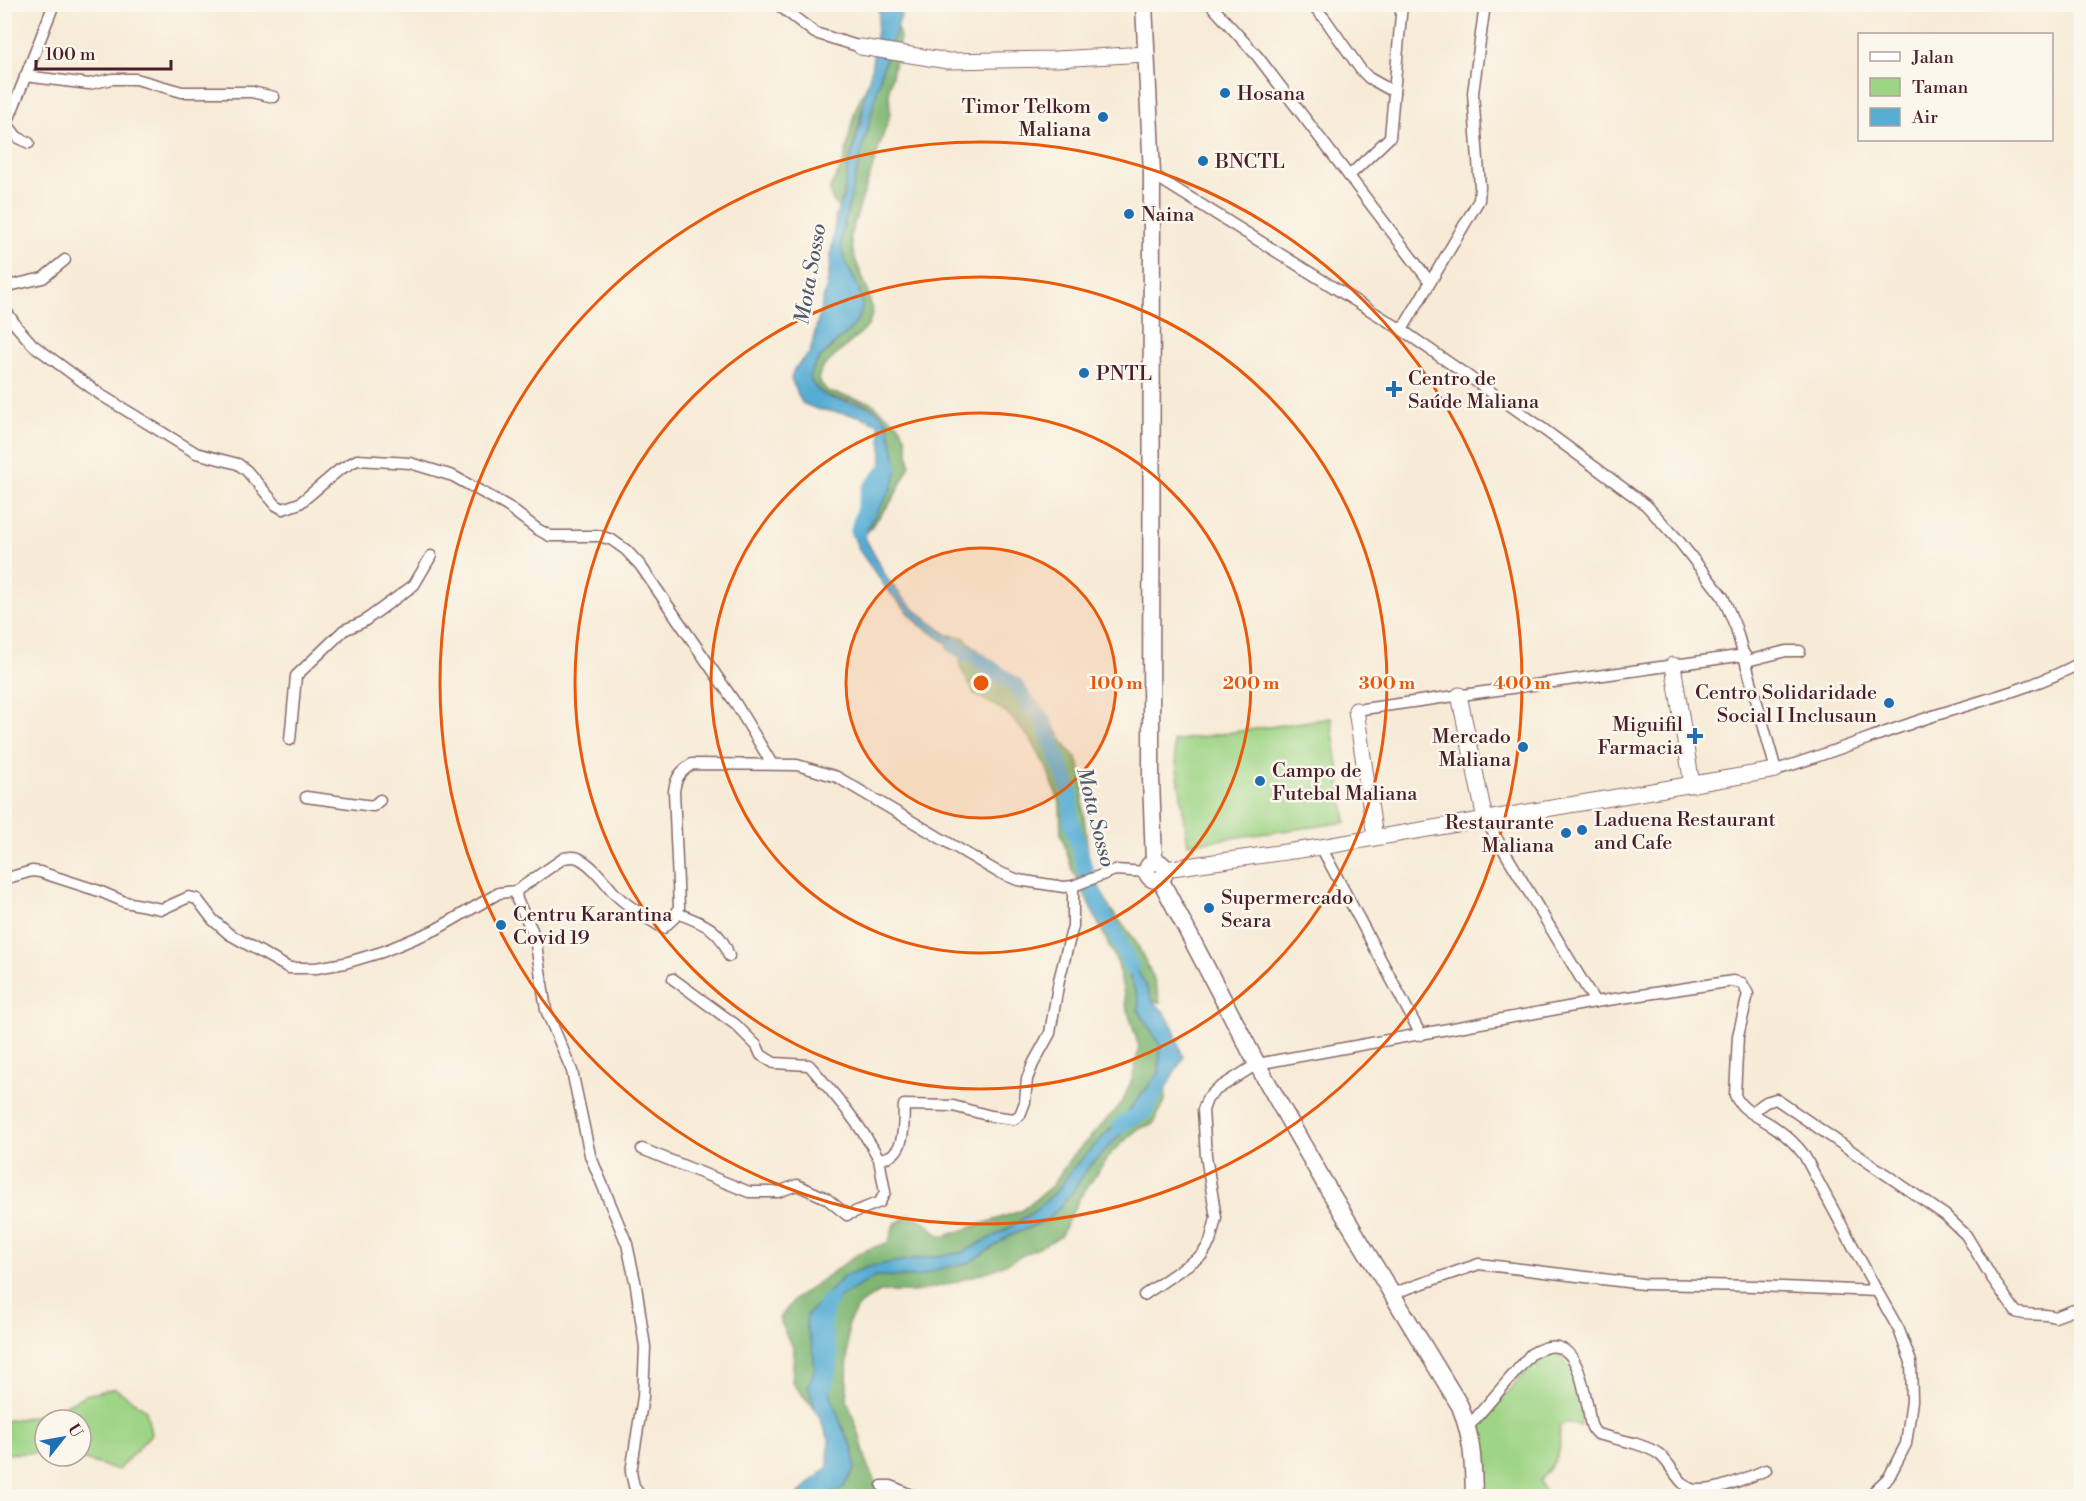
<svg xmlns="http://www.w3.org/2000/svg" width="2086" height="1501" viewBox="0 0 2086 1501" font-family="'Libre Bodoni',serif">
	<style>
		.green { fill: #9ed485; stroke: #747a58; stroke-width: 1.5 }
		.forest { fill: #7eb672; stroke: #646a4e; stroke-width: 1.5 }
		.water { fill: #57add4; stroke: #506680; stroke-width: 1.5 }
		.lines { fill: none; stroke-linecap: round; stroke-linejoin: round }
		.river { stroke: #57add4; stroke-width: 16 }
		.street-casing { stroke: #876667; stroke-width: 13 }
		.secondary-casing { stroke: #876667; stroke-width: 17 }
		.primary-casing { stroke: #876667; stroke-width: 19 }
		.street { stroke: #fff; stroke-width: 10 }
		.secondary { stroke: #fff; stroke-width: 15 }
		.primary { stroke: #fff; stroke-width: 16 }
		.ring { fill: none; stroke: #e8590c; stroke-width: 3 }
		.poi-dot { fill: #1f6fb2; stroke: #fbf7ec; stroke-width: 2 }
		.labels { text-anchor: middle; stroke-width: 5; stroke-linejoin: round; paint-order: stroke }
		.poi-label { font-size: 20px; fill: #4a1f2b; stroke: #fbf7ec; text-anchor: start }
		.water-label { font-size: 21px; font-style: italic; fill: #4f586f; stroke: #fbf7ec }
		.centre { fill: #e8590c; stroke: #fbf7ec; stroke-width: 3 }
		.ring-label { font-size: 18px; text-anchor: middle; font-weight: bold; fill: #e8590c; stroke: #fbf7ec; stroke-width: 5; stroke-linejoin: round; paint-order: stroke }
	</style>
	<rect width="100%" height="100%" fill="#fbf7ec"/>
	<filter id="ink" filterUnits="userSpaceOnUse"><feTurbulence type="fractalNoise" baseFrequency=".0167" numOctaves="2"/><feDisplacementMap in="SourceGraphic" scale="12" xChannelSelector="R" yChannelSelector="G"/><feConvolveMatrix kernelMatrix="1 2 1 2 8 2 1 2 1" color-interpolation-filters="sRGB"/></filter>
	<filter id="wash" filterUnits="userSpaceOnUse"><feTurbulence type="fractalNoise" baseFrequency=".008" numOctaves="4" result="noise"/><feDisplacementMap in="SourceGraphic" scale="24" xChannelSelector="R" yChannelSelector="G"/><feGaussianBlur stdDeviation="1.35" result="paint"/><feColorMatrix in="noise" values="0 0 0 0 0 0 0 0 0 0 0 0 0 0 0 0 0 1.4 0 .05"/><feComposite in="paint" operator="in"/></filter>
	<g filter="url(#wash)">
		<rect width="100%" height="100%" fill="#f7ebd7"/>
		<g class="green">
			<polygon points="1331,718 1346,822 1188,844 1173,741"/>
			<path d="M1557 1351 1572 1369 1582 1404 1581 1426 1566 1422 1558 1427C1564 1455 1556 1461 1539 1481L1548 1496H1481V1424L1521 1376 1543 1353Z"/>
			<polygon points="115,1388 146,1410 151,1434 118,1470 72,1456 81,1456 81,1420 45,1420 45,1452 5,1454 5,1421 48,1414 86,1395"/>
		</g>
		<g class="forest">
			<path d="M897 28 900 37 889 90 890 114 850 236 854 256 867 289 873 313 868 326 821 369 818 380 828 392 870 402 899 425 906 438 910 465 893 499 864 536 868 524 886 496 887 421C880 416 872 407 864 404 838 395 827 406 809 378 818 346 863 334 862 303 862 285 847 272 843 255 841 250 842 242 841 236L882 70Z"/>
			<path d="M866 88C862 115 854 141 848 167 845 182 844 196 839 209 835 203 828 196 830 188 832 180 841 172 843 164 851 137 850 112 866 88Z"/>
			<polygon points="950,635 963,637 1000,670 1014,679 1043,708 1067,748 1077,759 1083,777 1083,810 1090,869 1111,910 1135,940 1154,979 1160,1002 1152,1001 1145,984 1126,951 1130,979 1139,1000 1138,1010 1160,1046 1159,1073 1130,1109 1072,1169 1058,1190 1036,1210 1004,1231 961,1253 893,1262 823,1299 807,1315 806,1326 813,1348 815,1369 808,1386 816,1410 792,1383 794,1349 784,1331 780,1318 795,1299 861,1252 889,1242 894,1224 910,1215 923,1221 942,1237 1021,1211 1053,1185 1070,1159 1122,1103 1133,1077 1139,1047 1126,1005 1118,964 1072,869 1061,834 1060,803 1047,769 1031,740 1006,712 974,694 960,667 960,654 980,666 966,649"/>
			<polygon points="1166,1087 1165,1101 1153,1124 1138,1129 1112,1152 1080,1197 1060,1237 995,1269 949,1284 913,1292 880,1292 860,1304 848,1323 847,1400 860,1437 868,1467 877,1486 871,1496 824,1496 843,1488 853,1449 842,1427 829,1389 833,1368 822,1344 820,1324 837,1299 876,1276 919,1277 938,1269 969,1263 1009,1236 1047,1220 1068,1198 1087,1169"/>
		</g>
		<g class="water">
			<path d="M878 5H900L901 16 882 70 841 236C842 242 841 250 843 255 847 272 862 285 862 303 863 334 818 345 809 378 812 381 814 386 817 389 836 409 870 395 886 421 889 425 890 433 891 438 894 450 898 463 896 475 893 494 871 516 864 536L888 580 903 598 915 610 966 649 982 667 920 625 887 589 859 550 854 537 856 523 867 507 882 465V448L879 424 860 416 816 409 802 403 791 379 794 369 810 353 828 280 836 215 843 198 848 168 861 122 866 88 871 72 879 14Z"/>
			<polygon points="1118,946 1126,950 1145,984 1152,1001 1164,1012 1173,1027 1183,1058 1166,1087 1087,1169 1068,1198 1047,1220 1009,1236 969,1263 938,1269 919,1277 876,1276 837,1299 820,1325 822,1344 833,1368 829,1389 842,1427 853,1449 855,1468 843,1488 824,1496 796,1496 828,1467 829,1439 816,1410 808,1386 815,1369 813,1348 806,1326 807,1315 844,1276 868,1267 893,1262 961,1253 1004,1231 1036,1210 1058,1190 1072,1169 1130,1109 1159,1073 1160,1046 1138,1009 1139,1000"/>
		</g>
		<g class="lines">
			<g class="river">
				<polyline points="858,532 869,490 890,466"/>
				<polyline points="954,646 982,662 1015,685 1028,704 1042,717 1070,791 1071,820 1086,873 1101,910 1115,933 1131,967"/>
				<polyline points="1120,1126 1125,1121 1144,1112 1159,1086"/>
				<polyline points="825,1384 831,1357 823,1329 826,1303 831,1300"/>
			</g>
		</g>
	</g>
	<g filter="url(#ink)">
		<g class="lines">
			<g class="street-casing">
				<g id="street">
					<polyline points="777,4 815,33 861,47"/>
					<polyline points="1210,4 1258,57 1430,282"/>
					<polyline points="1312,4 1325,19 1361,70 1369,78 1394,92"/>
					<polyline points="25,76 89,84 112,79 136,79 182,92 252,92 274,97"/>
					<polyline points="7,124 17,137 29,143"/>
					<polyline points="4,131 54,4"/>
					<path d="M1152 174 1402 330 1531 420 1646 505 1679 541 1723 597 1736 628 1776 770C1824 755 1871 737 1918 721 1973 702 2031 690 2082 662"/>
					<polyline points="1349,176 1390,137 1402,4"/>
					<polyline points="4,287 43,278 65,260"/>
					<polyline points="4,308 17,327 33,345 101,395 196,453 238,464 247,471 276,505 283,509 300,503 339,470 357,460 410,463 453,476 507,506 537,529 550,536 600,536 612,540 626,550 640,565 736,704 772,764"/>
					<polyline points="1402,330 1479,200 1480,187 1473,93 1485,4"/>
					<polyline points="1747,661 1786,651 1800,651"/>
					<polyline points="1356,710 1745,655"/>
					<polyline points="290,740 296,676 344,630 363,622 414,585 431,556"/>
					<polyline points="306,797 373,806 380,800"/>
					<polyline points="1321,847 1421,1035"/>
					<path d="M4 879 32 871 40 872 99 891 125 902 156 908 162 909 189 897 197 899 213 920 229 934 289 968H316L345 963 382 952 435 930 499 893 516 891 564 858C569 857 573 856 578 858 593 865 605 883 616 895 630 908 647 918 663 928L675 917 679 907 674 791C676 777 680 772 692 764L797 765 837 777 996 871 1018 880 1064 887 1073 886 1115 870 1147 872"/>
					<polyline points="516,891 517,900 532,930 536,944 546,1010 572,1071 590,1155 627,1244 636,1286 645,1347 643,1397 631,1472 634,1486 640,1496"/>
					<path d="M677 913C702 923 721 928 729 956"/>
					<path d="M673 979 736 1025 757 1046 761 1055 774 1063 809 1065C835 1095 861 1125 879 1159"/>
					<path d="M1752 1112 1766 1102 1776 1099 1945 1215 1966 1235 1992 1278 2016 1312C2029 1317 2042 1312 2055 1317L2082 1307"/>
					<path d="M642 1149 749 1192H778L797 1185 826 1198 847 1215 880 1202 885 1192 879 1159C883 1158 890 1157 893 1154 906 1144 903 1119 904 1105L953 1106 991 1116 1014 1119 1020 1115 1025 1102 1027 1079 1033 1064 1050 1033 1059 980 1073 926V886"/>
					<path d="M1391 1294 1479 1264 1643 1284 1757 1286 1877 1291 1804 1155C1796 1144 1787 1136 1776 1128 1762 1118 1741 1111 1735 1095L1738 1036 1748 994 1742 983 1733 981 1595 1002 1485 819"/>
					<polyline points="1144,1295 1202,1255 1210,1242 1216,1218 1206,1156 1203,1110 1207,1099 1216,1090 1257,1064 1595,1002"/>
					<path d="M1468 1427 1531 1354C1574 1328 1581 1376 1588 1408 1590 1418 1589 1427 1597 1434 1616 1439 1642 1443 1659 1454 1670 1463 1675 1477 1686 1486 1702 1499 1748 1477 1766 1470"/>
					<polyline points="882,1486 891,1486 913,1496"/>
					<polyline points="1869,1496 1889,1477 1906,1444 1912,1401 1911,1362 1899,1330 1877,1291"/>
				</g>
			</g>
			<g class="secondary-casing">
				<g id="secondary">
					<polyline points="861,47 948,61 1056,59 1147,54"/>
					<polyline points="1673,665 1692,785"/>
					<polyline points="1459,695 1485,819"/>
					<polyline points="1356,710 1375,837"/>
					<polyline points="1165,869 1321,847 1776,770"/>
				</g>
			</g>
			<g class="primary-casing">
				<g id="primary">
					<polyline points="1144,4 1152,174 1151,779 1154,862"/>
					<circle cx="1156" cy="871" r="9"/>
					<path d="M1160 879 1257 1064 1324 1182 1460 1406C1473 1440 1473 1461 1474 1496"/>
				</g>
			</g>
			<use href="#street" class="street"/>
			<use href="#secondary" class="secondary"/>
			<use href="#primary" class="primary"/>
		</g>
	</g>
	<circle cx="981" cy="683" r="135" fill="#e8590c" fill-opacity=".12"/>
	<g class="ring">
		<circle cx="981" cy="683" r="135"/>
		<circle cx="981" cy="683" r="270"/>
		<circle cx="981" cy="683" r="406"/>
		<circle cx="981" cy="683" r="541"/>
	</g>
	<g class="poi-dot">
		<circle cx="1225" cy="93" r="6"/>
		<circle cx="1103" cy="117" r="6"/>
		<circle cx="1203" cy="161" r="6"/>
		<circle cx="1129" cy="214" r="6"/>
		<circle cx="1084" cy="373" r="6"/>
		<path d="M1391 380h6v6h6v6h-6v6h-6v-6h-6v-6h6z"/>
		<circle cx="1889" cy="703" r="6"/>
		<path d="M1692 727h6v6h6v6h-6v6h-6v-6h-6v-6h6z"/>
		<circle cx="1523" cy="747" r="6"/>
		<circle cx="1260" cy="781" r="6"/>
		<circle cx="1582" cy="830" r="6"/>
		<circle cx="1566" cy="833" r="6"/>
		<circle cx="1209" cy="908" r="6"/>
		<circle cx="501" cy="925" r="6"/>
	</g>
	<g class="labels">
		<g class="poi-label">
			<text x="1237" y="100">Hosana</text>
			<text x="1091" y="113" text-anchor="end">Timor Telkom<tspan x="1091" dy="23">Maliana</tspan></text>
			<text x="1215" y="168">BNCTL</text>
			<text x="1141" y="221">Naina</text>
			<text x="1096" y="380">PNTL</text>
			<text x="1408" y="385">Centro de<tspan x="1408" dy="23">Saúde Maliana</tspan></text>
			<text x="1877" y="699" text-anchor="end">Centro Solidaridade<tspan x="1877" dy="23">Social I Inclusaun</tspan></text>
			<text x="1683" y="731" text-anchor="end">Miguifil<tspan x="1683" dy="23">Farmacia</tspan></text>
			<text x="1511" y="743" text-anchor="end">Mercado<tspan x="1511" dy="23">Maliana</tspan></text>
			<text x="1272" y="777">Campo de<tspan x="1272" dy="23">Futebal Maliana</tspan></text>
			<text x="1594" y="826">Laduena Restaurant<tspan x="1594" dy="23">and Cafe</tspan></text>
			<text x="1554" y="829" text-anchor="end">Restaurante<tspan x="1554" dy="23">Maliana</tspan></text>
			<text x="1221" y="904">Supermercado<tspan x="1221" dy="23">Seara</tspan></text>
			<text x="513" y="921">Centru Karantina<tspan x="513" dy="23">Covid 19</tspan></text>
		</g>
		<g class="water-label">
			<text transform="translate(810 274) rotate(-80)" y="7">Mota Sosso</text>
			<text transform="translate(1096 817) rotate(76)" y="7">Mota Sosso</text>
		</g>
	</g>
	<circle cx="981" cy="683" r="9" class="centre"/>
	<g class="ring-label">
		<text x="1116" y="689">100 m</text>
		<text x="1251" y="689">200 m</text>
		<text x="1387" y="689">300 m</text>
		<text x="1522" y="689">400 m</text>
	</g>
	<rect width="2086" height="1501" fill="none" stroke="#fbf7ec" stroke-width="24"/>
	<rect x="1858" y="33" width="195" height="108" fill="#fbf7ec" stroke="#b4a19f" stroke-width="1.5"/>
	<rect x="1870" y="52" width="30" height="9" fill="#ffffff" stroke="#b4a19f" stroke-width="1.5"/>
	<text x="1912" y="63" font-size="18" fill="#4a1f2b">Jalan</text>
	<rect x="1870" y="78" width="30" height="18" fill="#9ed485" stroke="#b4a19f" stroke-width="1.5"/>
	<text x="1912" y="93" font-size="18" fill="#4a1f2b">Taman</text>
	<rect x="1870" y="108" width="30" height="18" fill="#57add4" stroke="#b4a19f" stroke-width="1.5"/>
	<text x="1912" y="123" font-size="18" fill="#4a1f2b">Air</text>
	<g transform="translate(63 1438) rotate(59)"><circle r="28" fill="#fbf7ec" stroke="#b4a19f" stroke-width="1.5"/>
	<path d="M0-4.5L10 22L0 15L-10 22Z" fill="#1f6fb2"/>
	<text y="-9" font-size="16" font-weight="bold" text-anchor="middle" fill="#4a1f2b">U</text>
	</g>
	<path d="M36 60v9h135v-9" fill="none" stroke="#4a1f2b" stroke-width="3"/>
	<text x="45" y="60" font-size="18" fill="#4a1f2b" stroke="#fbf7ec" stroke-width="4.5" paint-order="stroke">100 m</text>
</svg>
